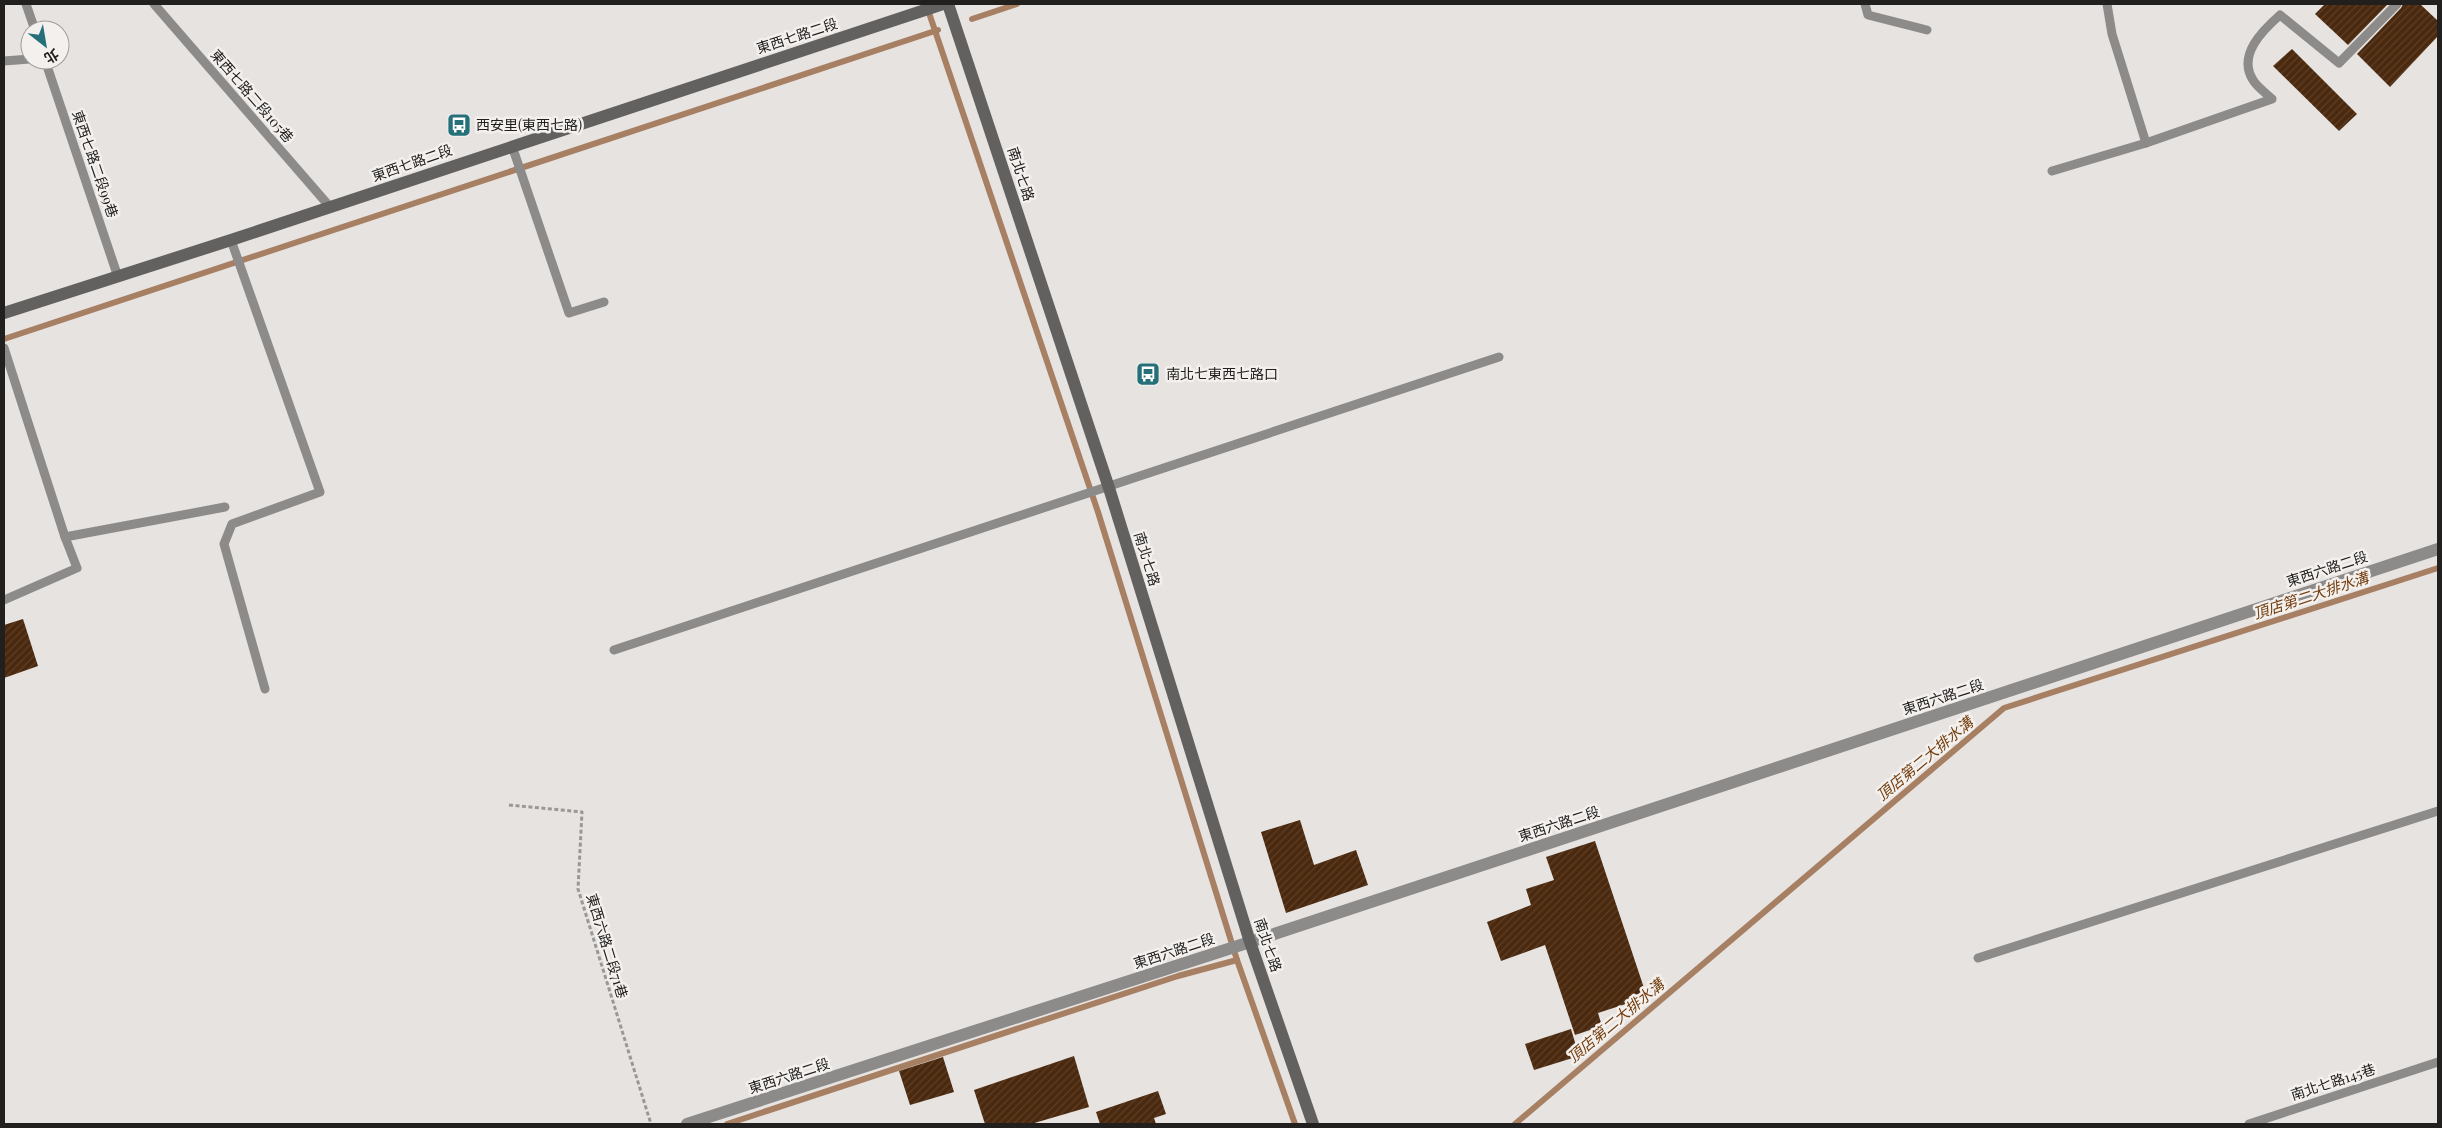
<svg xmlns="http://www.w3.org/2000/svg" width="2442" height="1128" viewBox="0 0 2442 1128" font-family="'Playfair Display','Noto Sans TC',serif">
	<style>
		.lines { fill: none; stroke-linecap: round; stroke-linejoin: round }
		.stream { stroke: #a77f63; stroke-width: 6 }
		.building { fill: url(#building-hatch) }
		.path { stroke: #9a9896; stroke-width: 3; stroke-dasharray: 4 2.5; stroke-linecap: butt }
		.lane { stroke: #8c8b8a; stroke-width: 9 }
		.street { stroke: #8c8b8a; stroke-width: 12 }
		.secondary { stroke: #62615f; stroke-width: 12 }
		.labels { text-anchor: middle; stroke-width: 5; stroke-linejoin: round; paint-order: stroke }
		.street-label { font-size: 14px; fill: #21201f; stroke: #f3f0ee }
		.poi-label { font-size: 14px; fill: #21201f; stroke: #f3f0ee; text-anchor: start }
		.water-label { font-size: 15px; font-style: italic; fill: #733d0e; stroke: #f3f0ee }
	</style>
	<defs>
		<pattern id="building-hatch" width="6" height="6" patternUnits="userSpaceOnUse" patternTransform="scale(1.25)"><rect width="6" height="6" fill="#4b290e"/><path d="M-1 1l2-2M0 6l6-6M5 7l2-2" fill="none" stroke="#5c3f28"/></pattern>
	</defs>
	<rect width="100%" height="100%" fill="#e6e3e1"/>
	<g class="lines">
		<g class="stream">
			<polyline points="927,7 1098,512 1237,960 1295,1124"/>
			<polyline points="972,19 1017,4"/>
			<polyline points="4,339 938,30"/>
			<polyline points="727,1124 1178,976 1237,960"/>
			<polyline points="1515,1124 2004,708 2438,568"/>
		</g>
	</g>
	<g class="building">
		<polygon points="2325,4 2388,4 2348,45 2315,14"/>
		<polygon points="2403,4 2420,4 2438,21 2438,36 2390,87 2357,54 2401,8"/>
		<polygon points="2292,49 2357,114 2339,131 2273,66"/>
		<polygon points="23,619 38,666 4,678 4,625"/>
		<polygon points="1300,820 1314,865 1356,850 1368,885 1286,913 1261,832"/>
		<polygon points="1595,841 1647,997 1598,1013 1602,1026 1575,1035 1545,945 1501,961 1487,922 1531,905 1526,889 1554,880 1546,857"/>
		<polygon points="1571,1029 1579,1056 1534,1070 1525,1044"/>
		<polygon points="1074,1056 1089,1107 1031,1124 985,1124 974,1090"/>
		<polygon points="943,1057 954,1092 910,1105 899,1071"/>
		<polygon points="1158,1091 1166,1114 1154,1118 1156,1124 1100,1124 1096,1112"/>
	</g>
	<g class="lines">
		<polyline class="path" points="509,805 582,812 578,889 651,1124"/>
		<g class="lane">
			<polyline points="26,4 35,30"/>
			<polyline points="154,4 330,207"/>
			<polyline points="1865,4 1868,15 1927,30"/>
			<polyline points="2107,4 2112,34 2146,143"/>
			<polyline points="45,60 118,277"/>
			<polyline points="4,61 30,59"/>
			<polyline points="512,146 569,313 604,302"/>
			<path d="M2052 171 2146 143 2272 99C2266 93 2257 87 2253 80 2237 55 2263 30 2280 15L2339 63 2397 4"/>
			<polyline points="231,240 320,492 232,524 224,544 265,689"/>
			<polyline points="4,348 65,537 225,507"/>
			<polyline points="4,600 77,568 65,537"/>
			<polyline points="614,650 1499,357"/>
			<polyline points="1978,958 2438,811"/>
			<polyline points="2249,1124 2438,1062"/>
		</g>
		<polyline class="street" points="687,1124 1250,942 2438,549"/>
		<g class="secondary">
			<polyline points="948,4 1109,488 1250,942 1313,1124"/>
			<polyline points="4,313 231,240 943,4"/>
		</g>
	</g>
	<defs>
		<g id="bus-square" transform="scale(1.25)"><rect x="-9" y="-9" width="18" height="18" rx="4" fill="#267079" stroke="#f3f0ee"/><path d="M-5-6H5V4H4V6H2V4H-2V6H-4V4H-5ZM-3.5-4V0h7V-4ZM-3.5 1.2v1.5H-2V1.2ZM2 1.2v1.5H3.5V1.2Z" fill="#fff"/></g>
	</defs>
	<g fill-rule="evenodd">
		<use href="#bus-square" x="459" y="125"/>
		<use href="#bus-square" x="1148" y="374"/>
	</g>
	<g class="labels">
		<g class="street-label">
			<text transform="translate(797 36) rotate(-18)" y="5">東西七路二段</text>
			<text transform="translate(252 96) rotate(49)" y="5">東西七路二段105巷</text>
			<text transform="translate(412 163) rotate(-19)" y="5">東西七路二段</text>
			<text transform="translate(95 164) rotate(71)" y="5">東西七路二段99巷</text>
			<text transform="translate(1021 174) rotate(72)" y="5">南北七路</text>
			<text transform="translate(1147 559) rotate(73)" y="5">南北七路</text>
			<text transform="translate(2327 569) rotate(-18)" y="5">東西六路二段</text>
			<text transform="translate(1943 697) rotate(-18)" y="5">東西六路二段</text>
			<text transform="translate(1559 824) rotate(-18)" y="5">東西六路二段</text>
			<text transform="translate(1268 945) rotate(71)" y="5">南北七路</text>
			<text transform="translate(607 946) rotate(73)" y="5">東西六路二段71巷</text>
			<text transform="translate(1174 951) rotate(-18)" y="5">東西六路二段</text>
			<text transform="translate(789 1076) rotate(-18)" y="5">東西六路二段</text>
			<text transform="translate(2333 1082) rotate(-18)" y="5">南北七路145巷</text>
		</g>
		<g class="poi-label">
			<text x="476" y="130">西安里(東西七路)</text>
			<text x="1166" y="379">南北七東西七路口</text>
		</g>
		<g class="water-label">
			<text transform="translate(2311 596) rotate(-18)" y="5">頂店第二大排水溝</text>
			<text transform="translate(1925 759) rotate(-40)" y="5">頂店第二大排水溝</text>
			<text transform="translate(1616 1021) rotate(-40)" y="5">頂店第二大排水溝</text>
		</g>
	</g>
	<rect width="2442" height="1128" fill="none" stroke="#21201f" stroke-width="10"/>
	<g transform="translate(45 45) rotate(149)"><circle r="24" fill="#f3f0ee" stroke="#9f9d9b"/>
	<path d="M0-4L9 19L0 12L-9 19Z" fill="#267079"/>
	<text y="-8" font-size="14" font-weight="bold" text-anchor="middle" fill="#21201f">北</text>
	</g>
</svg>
